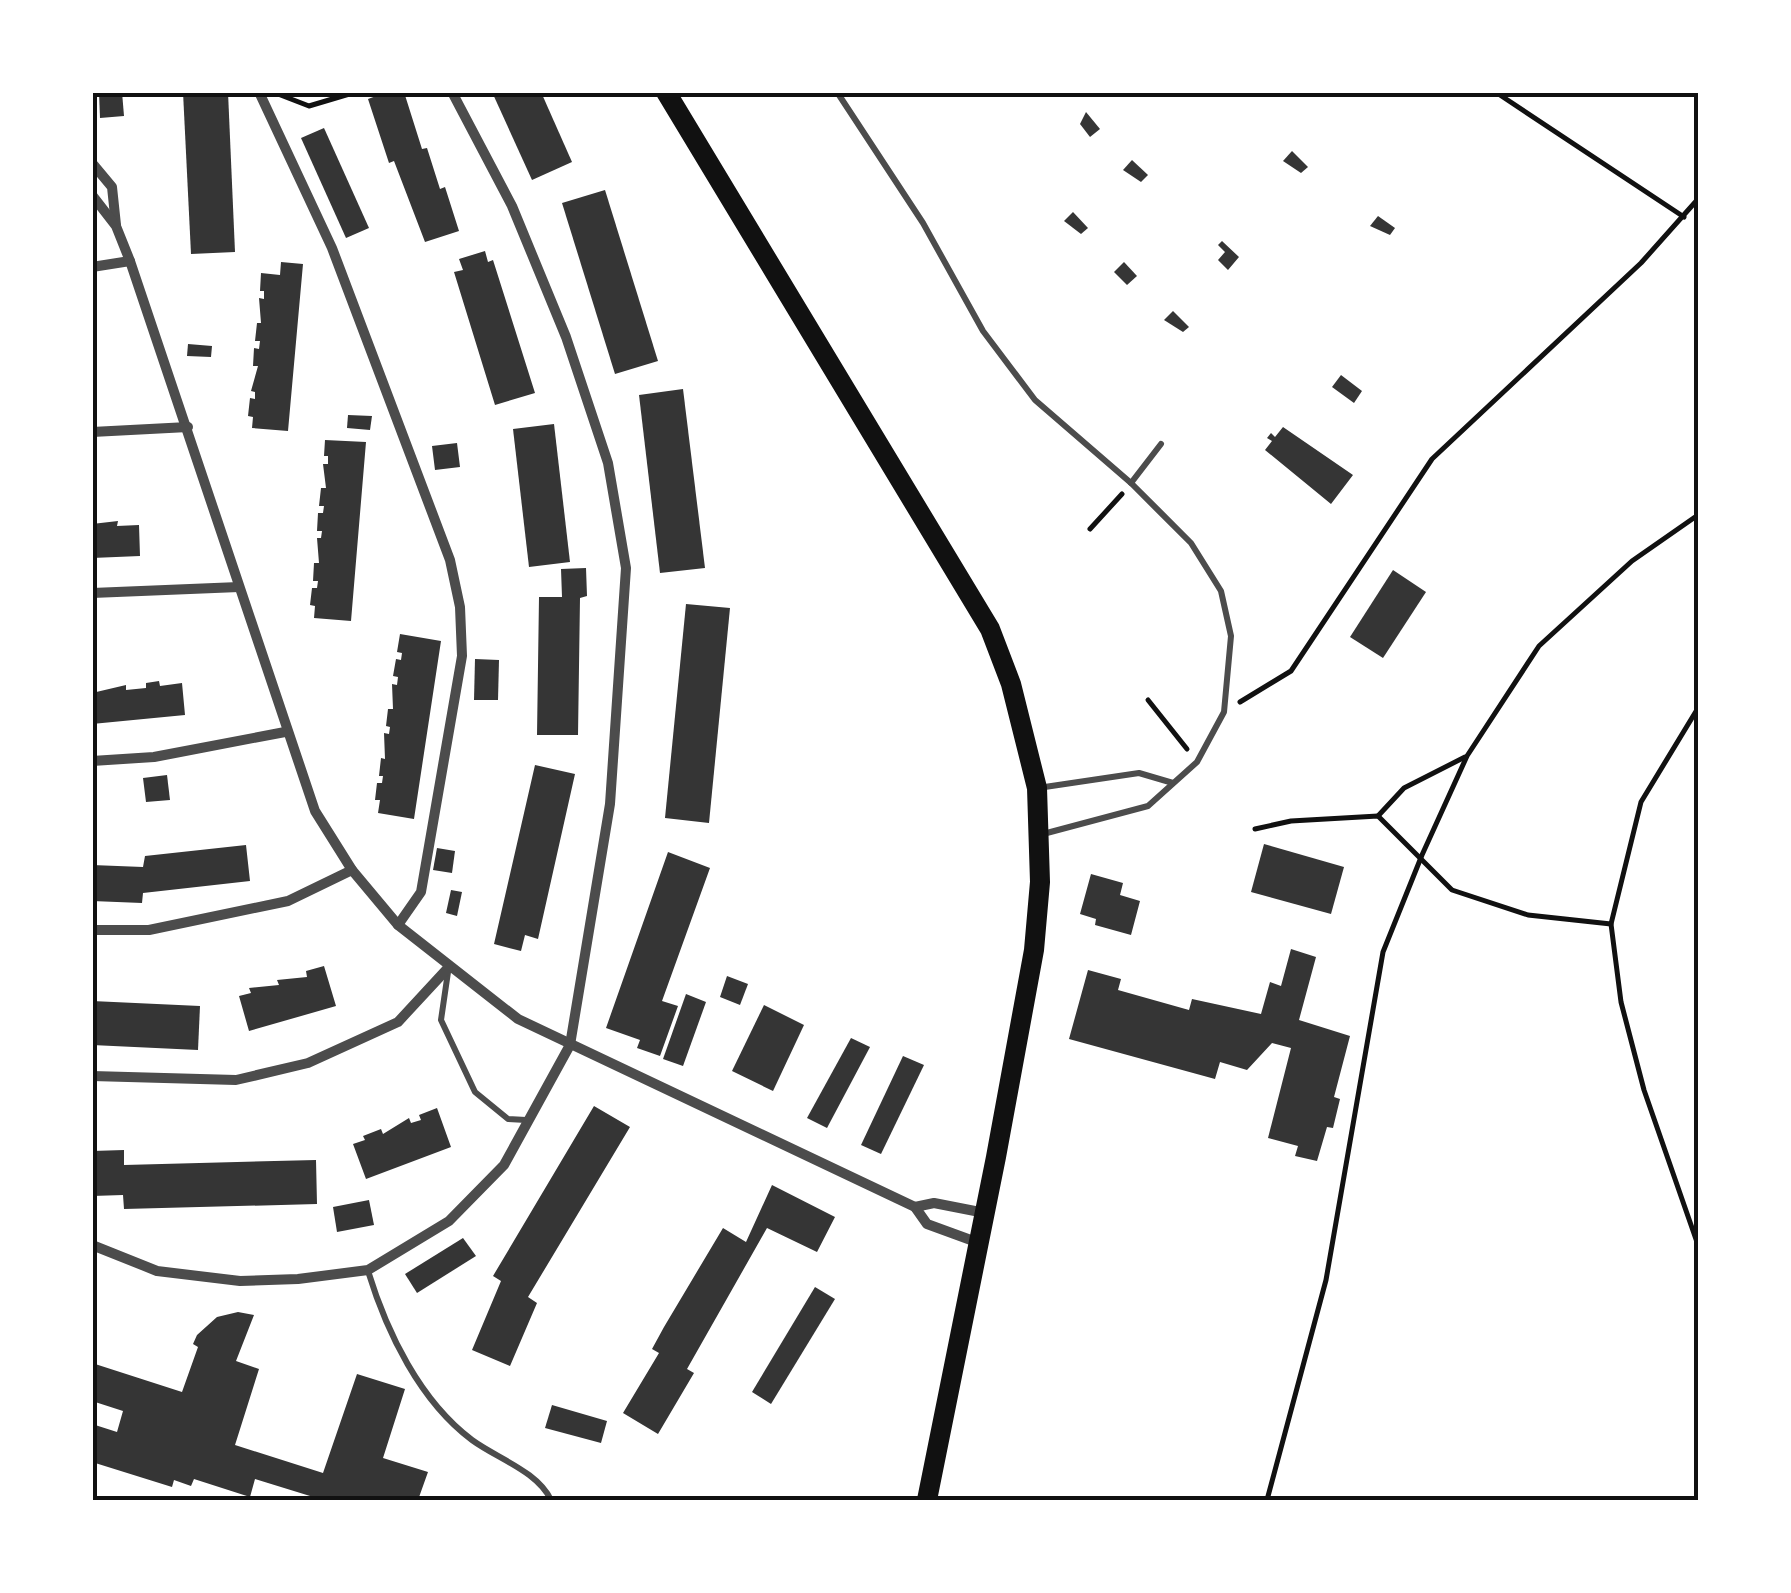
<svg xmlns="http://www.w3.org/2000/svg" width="1791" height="1593" viewBox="0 0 1791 1593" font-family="Manrope,sans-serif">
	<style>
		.building { fill: #353535 }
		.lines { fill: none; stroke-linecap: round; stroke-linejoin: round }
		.path { stroke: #111; stroke-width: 5 }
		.service { stroke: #4c4c4c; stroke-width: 6 }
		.minor { stroke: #4c4c4c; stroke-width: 10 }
		.primary { stroke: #111; stroke-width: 20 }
		.neatline { fill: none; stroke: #111; stroke-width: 4 }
	</style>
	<rect width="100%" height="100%" fill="#fff"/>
	<g class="building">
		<polygon points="99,92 122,92 124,116 100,118"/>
		<polygon points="183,92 228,92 235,252 191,254"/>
		<polygon points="387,92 404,92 422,149 427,148 440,189 445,187 459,231 425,242 394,161 389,163 368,99"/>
		<polygon points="492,92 541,92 572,162 532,180"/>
		<polygon points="1086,112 1100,129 1090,137 1080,124"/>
		<polygon points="324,128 369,228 346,238 301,138"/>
		<polygon points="1292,151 1308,167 1301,173 1283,161"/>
		<polygon points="1132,160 1148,175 1141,182 1123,170"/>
		<polygon points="605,190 658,361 615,374 562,203"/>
		<polygon points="1073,212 1088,228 1081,234 1064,221"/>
		<polygon points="1378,216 1395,228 1390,235 1370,226"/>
		<polygon points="1222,241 1239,257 1228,270 1218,260 1225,252 1218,245"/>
		<polygon points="485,251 488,262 493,260 535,393 495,405 454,272 463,270 459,259"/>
		<polygon points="281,262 303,264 288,431 252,428 253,417 248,416 250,398 255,399 255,392 251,391 258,366 253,366 254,348 259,349 260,341 255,341 257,323 261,323 259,298 264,299 264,291 260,291 261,273 280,275"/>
		<polygon points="1124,262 1137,276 1127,285 1114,272"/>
		<polygon points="1173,311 1189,327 1183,332 1164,320"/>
		<polygon points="188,344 212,346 211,357 187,356"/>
		<polygon points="1341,375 1362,391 1354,403 1332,387"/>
		<polygon points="683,389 705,568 660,573 639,395"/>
		<polygon points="348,415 372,416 370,430 347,428"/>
		<polygon points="554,424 570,562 529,567 513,429"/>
		<polygon points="1283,427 1353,475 1331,504 1265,450 1272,441 1267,438 1271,433 1275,437"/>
		<polygon points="325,440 366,442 351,621 314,618 315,606 310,605 312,588 317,588 318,581 313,581 314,563 319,563 317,538 321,538 322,531 317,531 318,513 323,513 324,506 319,506 321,488 326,488 323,464 328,464 328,456 324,456"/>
		<polygon points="457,443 460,467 435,470 432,446"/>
		<polygon points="118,521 117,526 139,525 140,556 92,558 92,524"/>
		<polygon points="586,568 587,596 580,598 578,735 537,735 539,597 562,597 561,569"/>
		<polygon points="1393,570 1426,592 1383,658 1350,637"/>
		<polygon points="686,604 730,608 709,823 665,818"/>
		<polygon points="400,634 441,641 414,819 378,813 380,800 375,800 377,783 382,783 383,776 379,776 381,758 385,759 384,733 389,734 390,727 386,726 388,709 393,709 392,684 397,685 398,677 393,676 396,659 401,660 402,653 397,652"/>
		<polygon points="475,659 499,660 498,700 474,700"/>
		<polygon points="159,681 160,686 182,683 185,715 92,724 92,693 126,685 126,690 146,688 146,683"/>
		<polygon points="535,765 575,774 538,939 525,935 521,951 494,944"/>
		<polygon points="167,775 170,800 146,802 143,778"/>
		<polygon points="1264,844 1344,867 1331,914 1251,892"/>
		<polygon points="246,845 250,881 143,893 142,903 92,901 92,865 143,867 145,856"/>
		<polygon points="437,848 455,851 452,873 433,870"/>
		<polygon points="668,852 710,868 662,1001 678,1006 660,1056 637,1048 640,1040 606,1028"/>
		<polygon points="1091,874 1123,883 1120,895 1140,901 1131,935 1095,925 1096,919 1080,914"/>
		<polygon points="451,890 462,892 457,916 446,913"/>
		<polygon points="1291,949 1316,957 1299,1020 1350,1036 1334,1097 1340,1099 1333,1128 1327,1127 1317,1161 1295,1156 1298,1146 1268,1138 1291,1048 1272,1043 1247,1070 1220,1062 1215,1079 1069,1039 1088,970 1121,979 1118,990 1189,1010 1192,999 1261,1014 1270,982 1281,986"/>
		<polygon points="324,966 336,1006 249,1031 239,996 251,993 249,988 279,985 277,980 307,977 306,971"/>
		<polygon points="727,976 748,984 740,1005 720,997"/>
		<polygon points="686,994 706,1002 683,1066 663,1059"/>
		<polygon points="92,1001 200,1006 198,1050 92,1045"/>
		<polygon points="764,1005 804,1025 773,1091 732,1071"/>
		<polygon points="851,1038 870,1047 827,1128 807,1118"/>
		<polygon points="903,1056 924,1065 881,1154 861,1145"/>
		<polygon points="594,1106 630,1127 528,1297 537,1303 510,1366 472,1350 501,1281 493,1276"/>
		<polygon points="437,1108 451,1147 366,1179 353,1144 365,1140 363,1136 381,1129 383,1134 409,1118 411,1123 421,1120 419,1115"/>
		<polygon points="124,1150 124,1165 316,1160 317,1204 124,1209 123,1195 92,1196 92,1151"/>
		<polygon points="772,1185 835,1217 817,1252 767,1228 687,1369 694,1373 658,1434 623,1413 659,1353 652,1349 664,1327 723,1228 746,1242"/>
		<polygon points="369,1200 374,1225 337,1232 333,1207"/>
		<polygon points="463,1238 476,1256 417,1293 405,1274"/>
		<polygon points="815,1287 835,1299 771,1404 752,1392"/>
		<polygon points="238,1312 254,1315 236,1361 259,1369 235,1445 323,1473 357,1374 405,1389 383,1458 428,1472 418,1500 323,1500 255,1479 250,1497 194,1479 191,1486 174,1480 172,1487 92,1462 92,1424 117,1432 123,1411 92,1401 92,1363 182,1392 198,1347 193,1344 197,1335 217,1317"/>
		<polygon points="552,1405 607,1421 601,1443 545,1428"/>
	</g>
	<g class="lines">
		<g class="path">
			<polyline points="1497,93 1684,217"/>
			<polyline points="278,94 309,106 356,92"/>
			<polyline points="1090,529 1122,494"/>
			<polyline points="1148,700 1187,749"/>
			<polyline points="1240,702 1291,671 1432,459 1641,263 1698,199"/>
			<polyline points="1698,708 1641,802 1611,924 1621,1002 1644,1090 1698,1245"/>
			<polyline points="1378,816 1404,788 1465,757"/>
			<polyline points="1255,829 1291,821 1378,816 1452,890 1528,915 1611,924"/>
			<polyline points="1267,1500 1326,1280 1383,952 1422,855 1467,756 1539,646 1632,561 1698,515"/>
		</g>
		<g class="service">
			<polyline points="837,92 923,223 983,331 1035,400 1131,483 1191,543 1221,591 1231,636 1224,712 1197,762 1148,806 1043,834"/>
			<polyline points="1131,483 1161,444"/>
			<polyline points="1038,788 1139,773 1173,783"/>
			<polyline points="448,972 441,1020 475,1092 508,1119 526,1120"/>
			<path d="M368 1271C387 1333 420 1401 472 1440 498 1459 537 1471 551 1500"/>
		</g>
		<g class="minor">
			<polyline points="259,92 332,248 450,560 460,607 462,656 421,892 398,925"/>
			<polyline points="92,163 112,187 116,225"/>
			<polyline points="92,195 116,226 130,261 315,811 352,870 398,925 518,1019 915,1207 927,1224 979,1243"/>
			<polyline points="92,267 130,261"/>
			<polyline points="92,432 188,427"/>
			<polyline points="92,593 239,587"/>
			<polyline points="92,761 154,757 285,732"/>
			<polyline points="92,930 149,930 288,901 352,870"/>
			<polyline points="92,1076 236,1080 308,1063 398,1022 448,968"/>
			<polyline points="915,1207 934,1203 985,1213"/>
			<polyline points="92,1245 157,1271 240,1281 298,1279 368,1270 449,1221 504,1165 570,1045 610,804 626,568 608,463 566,337 512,206 452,92"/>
		</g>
		<polyline class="primary" points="666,92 990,629 1011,684 1037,788 1040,882 1034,950 996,1157 927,1500"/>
	</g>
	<rect width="1791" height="1593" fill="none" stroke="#ffffff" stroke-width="190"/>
	<rect x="95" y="95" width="1601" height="1403" class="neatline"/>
</svg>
